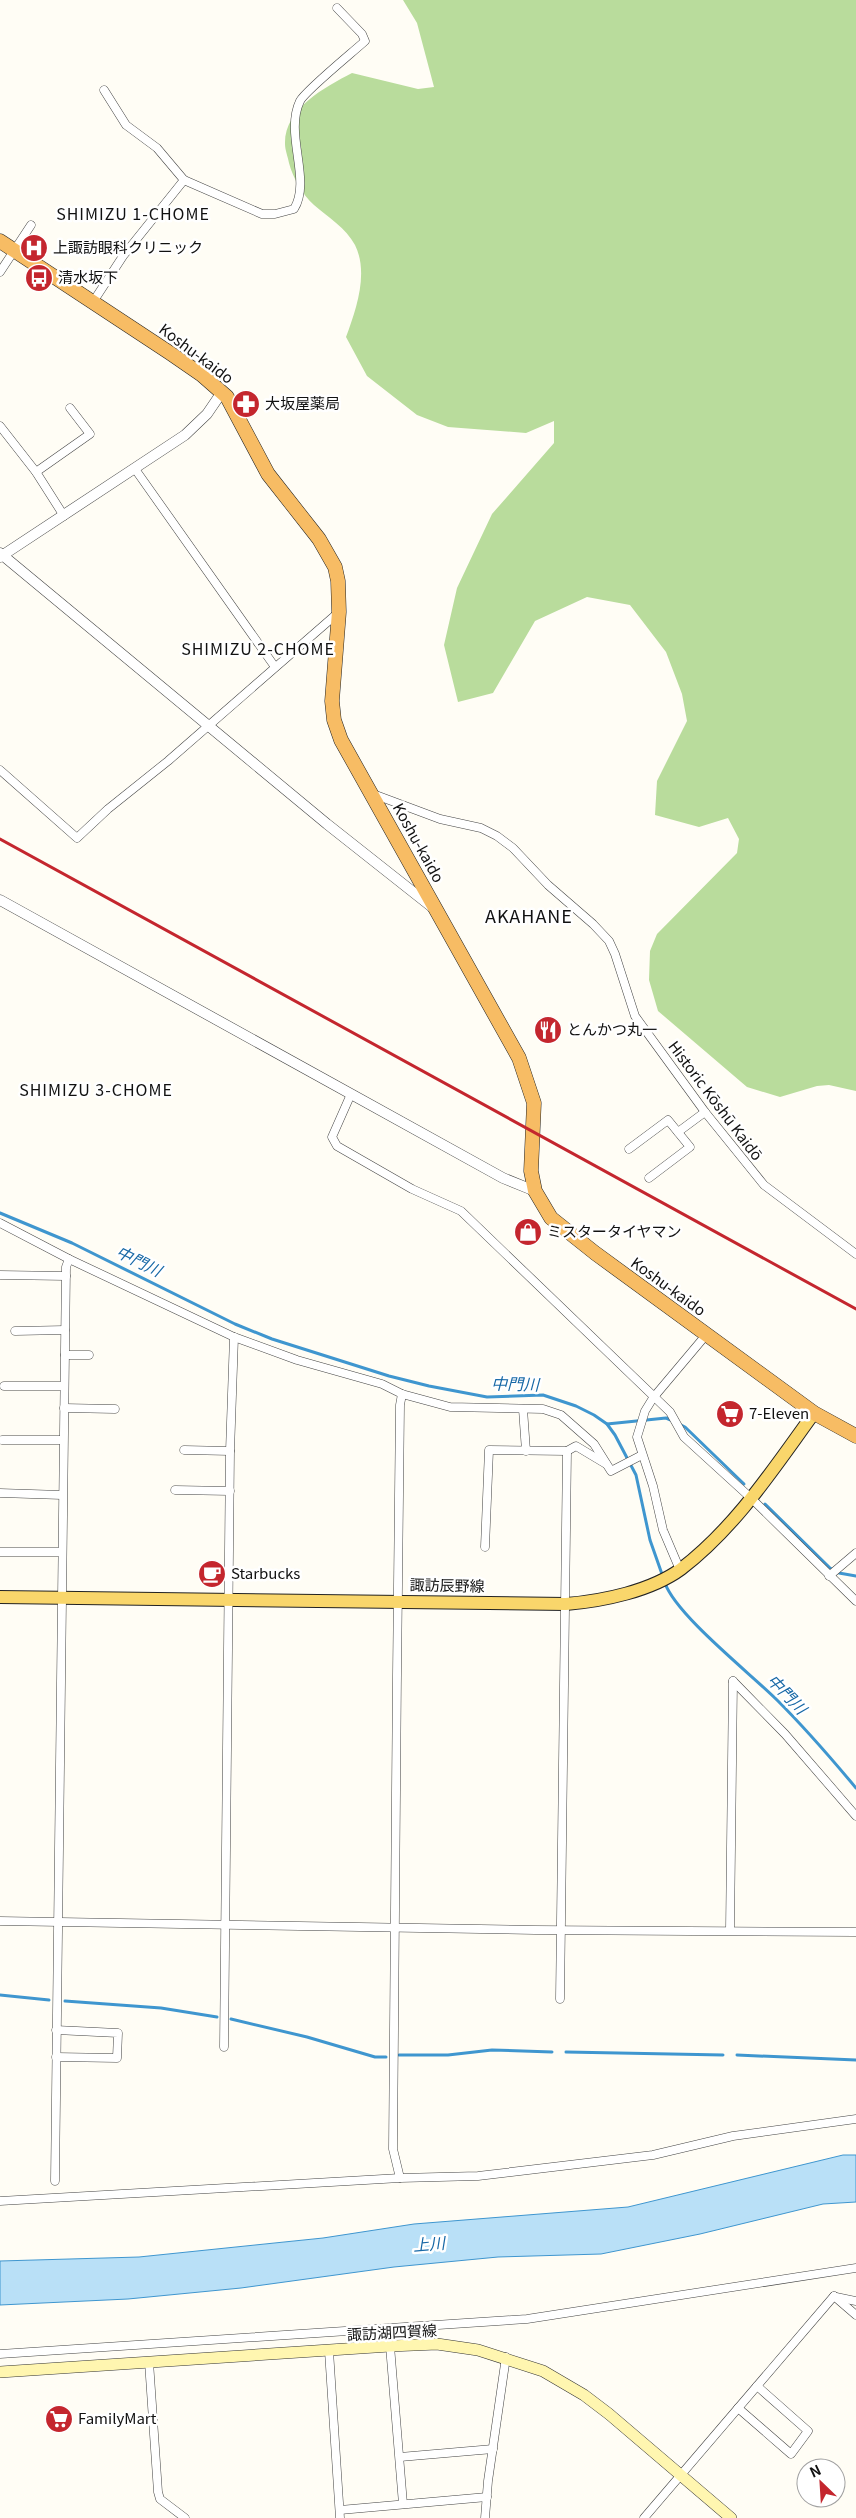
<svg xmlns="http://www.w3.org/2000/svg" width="856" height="2518" viewBox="0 0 856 2518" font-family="Georgia,'Noto Sans JP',serif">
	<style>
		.forest { fill: #b9dc9c }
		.water { fill: #b9e0f7; stroke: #3f96cf }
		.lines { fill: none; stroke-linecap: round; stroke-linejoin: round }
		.stream { stroke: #3f96cf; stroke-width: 3 }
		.minor-casing { stroke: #444; stroke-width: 9 }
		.tertiary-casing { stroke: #444; stroke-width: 11 }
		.secondary-casing { stroke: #333; stroke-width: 12 }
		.primary-casing { stroke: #222; stroke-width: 14 }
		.trunk-casing { stroke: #222; stroke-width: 15 }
		.minor { stroke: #fff; stroke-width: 8 }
		.tertiary { stroke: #fff; stroke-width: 10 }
		.secondary { stroke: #fff6b0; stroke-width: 11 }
		.primary { stroke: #f9d66b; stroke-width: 12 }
		.trunk { stroke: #f7bc64; stroke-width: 14 }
		.rail { stroke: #c4262e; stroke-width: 3 }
		.labels { text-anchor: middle; stroke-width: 5; stroke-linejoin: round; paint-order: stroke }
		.poi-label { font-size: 15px; fill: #111; stroke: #fff; text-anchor: start }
		.street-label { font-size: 15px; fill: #111; stroke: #fff }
		.neighbourhood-label { font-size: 16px; letter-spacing: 1px; fill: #111; stroke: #fff }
		.water-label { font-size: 16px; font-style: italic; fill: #1768a6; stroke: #fff }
		.quarter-label { font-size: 18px; letter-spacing: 1px; fill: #111; stroke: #fff }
	</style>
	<rect width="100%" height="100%" fill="#fffdf5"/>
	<path class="forest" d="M403 0H856V1091L829 1085 817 1086 780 1097 747 1087 658 1011 649 980 650 951 657 934 737 853 739 839 728 818 699 827 655 815 657 781 687 721 682 694 666 652 630 605 587 597 535 621 493 693 458 702 444 645 457 588 492 514 554 443V421L526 433 448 427 417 415 367 376 346 337C356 310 369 273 355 245 346 228 328 217 314 205 302 194 293 178 289 163 288 157 285 150 285 144 284 109 325 87 352 73L418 89 434 87 417 23Z"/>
	<polygon class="water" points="843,2155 856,2155 856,2202 823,2204 700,2234 601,2254 498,2257 394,2267 241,2288 128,2299 0,2305 0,2261 139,2257 323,2238 414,2224 628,2207"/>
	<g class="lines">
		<g class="stream">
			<polyline points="0,1213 72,1243 235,1324 272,1339 389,1376 429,1386 487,1397 543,1395 576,1406 594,1415 607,1424 615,1435 636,1475 650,1540 663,1577"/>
			<polyline points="607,1424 666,1418 673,1421"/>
			<polyline points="679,1424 685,1427 744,1484"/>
			<polyline points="765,1504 830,1568 839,1573 856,1576"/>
			<path d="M665 1583C676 1615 751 1674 777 1700 805 1728 831 1758 856 1788"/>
			<polyline points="0,1995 49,2000"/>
			<polyline points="65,2001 161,2008 217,2017"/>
			<polyline points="231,2019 307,2037 375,2057 386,2057"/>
			<polyline points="566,2052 723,2055"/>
			<polyline points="399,2055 448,2055 492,2050 552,2052"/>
			<polyline points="737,2055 856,2060"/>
		</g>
		<g class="minor-casing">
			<g id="minor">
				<path d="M184 180 262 214H275L294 209C312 180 284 134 300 101 305 91 353 52 365 41L362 34 337 8"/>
				<polyline points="0,272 31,225"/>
				<polyline points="93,302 123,256 184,180 157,148 126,125 104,90"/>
				<polyline points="0,426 36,472 64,516"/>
				<polyline points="135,469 275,667"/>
				<polyline points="36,472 90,434 70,408"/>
				<polyline points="0,770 77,838 108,809 168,761 339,612"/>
				<polyline points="373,794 440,819 481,828 497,836 513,848 548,885 593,924 609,941 615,954 635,1016 705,1112 764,1185 856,1254"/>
				<polyline points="351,1094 332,1137 337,1146 412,1189 461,1211 670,1412 684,1437 752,1499 856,1601"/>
				<polyline points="678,1132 705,1112"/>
				<polyline points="629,1149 668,1120 690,1147 649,1178"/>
				<polyline points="0,1223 69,1259 234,1337 297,1360 382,1384 402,1394 450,1407 543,1409 561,1415 594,1444 611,1471 642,1455"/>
				<polyline points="0,1275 66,1276"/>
				<polyline points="15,1331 65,1330"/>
				<polyline points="65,1355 89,1355"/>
				<polyline points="4,1386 64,1386"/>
				<polyline points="64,1408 115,1409"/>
				<polyline points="523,1409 526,1451"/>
				<polyline points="2,1440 63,1440"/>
				<polyline points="184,1450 230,1451"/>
				<polyline points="175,1490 230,1491"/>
				<polyline points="0,1493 62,1495"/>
				<polyline points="485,1547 489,1450 567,1451 576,1446 606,1464"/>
				<polyline points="0,1552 62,1552"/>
				<polyline points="680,1570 663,1530 653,1486 637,1437 645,1411 653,1398 706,1335"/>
				<polyline points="829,1576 856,1553"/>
				<polyline points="733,1681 785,1734 856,1816"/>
				<polyline points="0,1921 535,1930 856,1932"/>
				<polyline points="730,1930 733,1681"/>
				<polyline points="560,1999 567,1451"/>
				<polyline points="224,2047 230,1451 234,1337"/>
				<polyline points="56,2057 117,2058 118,2033 56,2030"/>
				<path d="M400 2178 393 2149C393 1901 398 1653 400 1405L402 1394"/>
				<polyline points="55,2181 66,1267 69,1259"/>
				<polyline points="0,2201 400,2178 478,2176 653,2155 733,2136 856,2119"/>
				<polyline points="834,2296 856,2315"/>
				<polyline points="836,2297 856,2301"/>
				<polyline points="390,2346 403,2504"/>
				<polyline points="329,2351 340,2518"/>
				<polyline points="0,2354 527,2319 856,2268"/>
				<polyline points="149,2362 158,2492 160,2499 185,2518"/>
				<polyline points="738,2408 791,2454 808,2431 757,2386"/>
				<polyline points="400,2457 493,2449"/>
				<polyline points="340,2510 487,2497"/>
				<polyline points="485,2518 488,2481 506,2357"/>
				<polyline points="644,2518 834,2296"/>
			</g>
		</g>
		<g class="tertiary-casing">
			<g id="tertiary">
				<polyline points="0,553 327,824 432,907"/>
				<polyline points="0,557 185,435 207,414 222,392"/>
				<polyline points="0,900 503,1178 535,1191"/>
			</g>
		</g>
		<g class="secondary-casing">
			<polyline id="secondary" points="0,2372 390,2346 437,2344 478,2350 543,2371 584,2395 609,2414 731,2518"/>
		</g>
		<g class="primary-casing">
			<path id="primary" d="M0 1597 566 1604C603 1601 651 1591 681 1569 736 1527 774 1468 814 1413"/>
		</g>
		<g class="trunk-casing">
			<polyline id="trunk" points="0,241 170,353 202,375 227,397 268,474 319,539 335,567 338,581 339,612 332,701 334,720 341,740 519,1058 534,1103 531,1171 535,1191 551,1218 595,1253 814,1413 856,1436"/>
		</g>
		<use href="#minor" class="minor"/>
		<use href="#tertiary" class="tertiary"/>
		<use href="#secondary" class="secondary"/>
		<use href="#primary" class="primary"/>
		<use href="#trunk" class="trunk"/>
		<polyline class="rail" points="0,839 856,1309"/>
	</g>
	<defs>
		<g id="hospital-disc" transform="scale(1.4375)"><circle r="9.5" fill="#c4262e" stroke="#fff"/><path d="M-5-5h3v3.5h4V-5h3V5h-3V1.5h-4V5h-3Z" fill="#fff"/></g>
		<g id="bus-disc" transform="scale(1.4375)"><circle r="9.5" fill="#c4262e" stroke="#fff"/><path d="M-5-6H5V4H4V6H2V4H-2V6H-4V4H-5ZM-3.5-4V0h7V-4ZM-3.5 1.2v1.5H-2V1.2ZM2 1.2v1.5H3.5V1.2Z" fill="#fff"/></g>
		<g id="pharmacy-disc" transform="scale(1.4375)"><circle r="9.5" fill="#c4262e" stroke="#fff"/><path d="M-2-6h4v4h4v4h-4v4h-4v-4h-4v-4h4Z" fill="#fff"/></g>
		<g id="restaurant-disc" transform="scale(1.4375)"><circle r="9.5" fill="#c4262e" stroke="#fff"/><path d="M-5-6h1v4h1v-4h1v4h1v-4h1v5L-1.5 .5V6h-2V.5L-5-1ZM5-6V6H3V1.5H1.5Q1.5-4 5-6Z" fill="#fff"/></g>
		<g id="shop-disc" transform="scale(1.4375)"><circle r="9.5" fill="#c4262e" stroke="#fff"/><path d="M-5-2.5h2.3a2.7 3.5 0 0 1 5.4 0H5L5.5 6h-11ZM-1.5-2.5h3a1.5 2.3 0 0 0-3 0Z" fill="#fff"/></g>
		<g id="supermarket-disc" transform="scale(1.4375)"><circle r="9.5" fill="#c4262e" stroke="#fff"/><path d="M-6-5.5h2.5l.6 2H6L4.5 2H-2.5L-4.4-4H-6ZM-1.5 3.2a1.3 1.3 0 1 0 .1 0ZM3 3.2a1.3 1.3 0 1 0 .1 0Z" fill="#fff"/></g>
		<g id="cafe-disc" transform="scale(1.4375)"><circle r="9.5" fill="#c4262e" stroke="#fff"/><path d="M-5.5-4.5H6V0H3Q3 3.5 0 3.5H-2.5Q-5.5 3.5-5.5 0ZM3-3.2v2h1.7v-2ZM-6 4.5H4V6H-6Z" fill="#fff"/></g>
	</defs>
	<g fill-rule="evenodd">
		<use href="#hospital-disc" x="34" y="248"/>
		<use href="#bus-disc" x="39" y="278"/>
		<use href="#pharmacy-disc" x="246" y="404"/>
		<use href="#restaurant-disc" x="548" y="1030"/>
		<use href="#shop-disc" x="528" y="1232"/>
		<use href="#supermarket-disc" x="730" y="1414"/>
		<use href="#cafe-disc" x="212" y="1574"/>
		<use href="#supermarket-disc" x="59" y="2419"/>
	</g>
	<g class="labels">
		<g class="poi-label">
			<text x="53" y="253">上諏訪眼科クリニック</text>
			<text x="58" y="283">清水坂下</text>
			<text x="265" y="409">大坂屋薬局</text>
			<text x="567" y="1035">とんかつ丸一</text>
			<text x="547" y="1237">ミスタータイヤマン</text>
			<text x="749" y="1419">7-Eleven</text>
			<text x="231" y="1579">Starbucks</text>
			<text x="78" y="2424">FamilyMart</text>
		</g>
		<g class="street-label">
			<text transform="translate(196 354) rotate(37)" y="5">Koshu-kaido</text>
			<text transform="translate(418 843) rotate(61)" y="5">Koshu-kaido</text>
			<text transform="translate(715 1101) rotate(53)" y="5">Historic Kōshū Kaidō</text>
			<text transform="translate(668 1287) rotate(36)" y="5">Koshu-kaido</text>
			<text transform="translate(447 1586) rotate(1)" y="5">諏訪辰野線</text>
			<text transform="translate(392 2333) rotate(-3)" y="5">諏訪湖四賀線</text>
		</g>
		<g class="neighbourhood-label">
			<text x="133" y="220">SHIMIZU 1-CHOME</text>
			<text x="258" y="655">SHIMIZU 2-CHOME</text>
			<text x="96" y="1096">SHIMIZU 3-CHOME</text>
		</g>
		<g class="water-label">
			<text transform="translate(139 1261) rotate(26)" y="6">中門川</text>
			<text transform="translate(515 1384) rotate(1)" y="6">中門川</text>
			<text transform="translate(787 1694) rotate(46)" y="6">中門川</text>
			<text transform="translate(429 2244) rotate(-5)" y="6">上川</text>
		</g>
		<g class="quarter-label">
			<text x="529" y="923">AKAHANE</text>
		</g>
	</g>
	<g transform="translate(821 2483) rotate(335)"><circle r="24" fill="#ffffff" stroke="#a0a0a0"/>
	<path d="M0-4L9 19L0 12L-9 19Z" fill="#c4262e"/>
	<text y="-8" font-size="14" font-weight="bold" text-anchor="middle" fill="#111111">N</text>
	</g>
</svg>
